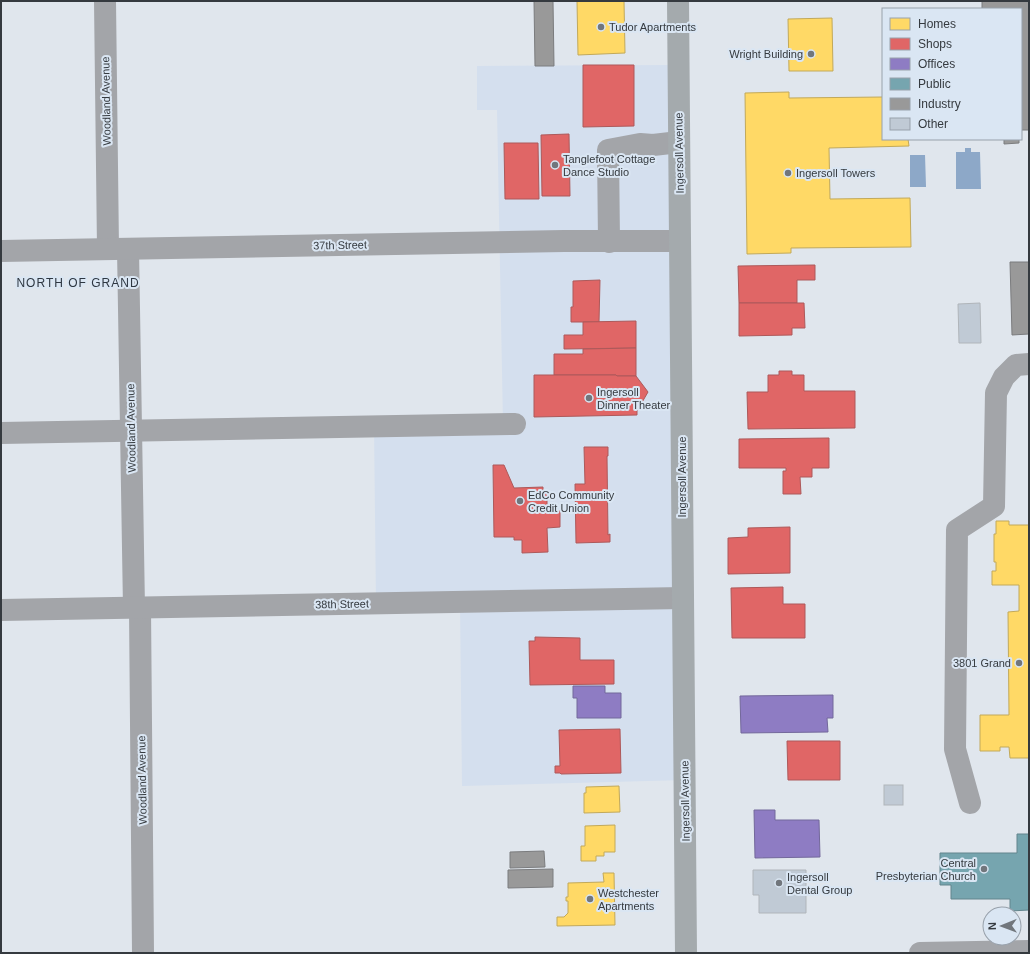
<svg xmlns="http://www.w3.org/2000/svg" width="1030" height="954" viewBox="0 0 1030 954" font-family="Helvetica,sans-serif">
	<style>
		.built { fill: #d4dfee }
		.water { fill: #8da8c8 }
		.homes { fill: #ffd966; stroke: #c2a95a }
		.shops { fill: #e06666; stroke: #ad595a }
		.offices { fill: #8e7cc3; stroke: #73689b }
		.public { fill: #76a5af; stroke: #62858d }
		.industry { fill: #999; stroke: #7b7c7e }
		.building { fill: #c0cad5; stroke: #b0b5ba }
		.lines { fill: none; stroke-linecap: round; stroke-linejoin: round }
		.minor { stroke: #a3a5a9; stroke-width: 22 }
		.major { stroke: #a4aaad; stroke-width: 22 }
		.poi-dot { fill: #71767c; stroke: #dae6f3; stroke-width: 1.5 }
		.labels { text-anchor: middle; stroke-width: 4; stroke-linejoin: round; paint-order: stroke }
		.poi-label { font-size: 11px; fill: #353a3f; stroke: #dae6f3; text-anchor: start }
		.street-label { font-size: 11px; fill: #353a3f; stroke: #dae6f3 }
		.neighbourhood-label { font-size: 12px; letter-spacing: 1px; fill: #2e3742; stroke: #dae6f3 }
	</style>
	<rect width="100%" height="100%" fill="#e0e6ed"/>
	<polygon class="built" points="678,65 685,780 462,786 460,602 376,603 374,426 503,424 497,110 477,110 477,66"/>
	<g class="water">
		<polygon points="965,148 971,148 971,152 980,152 981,189 956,189 956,152 965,152"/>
		<polygon points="910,155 925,155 926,187 910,187"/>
	</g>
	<g class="homes">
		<polygon points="577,1 624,1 625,53 578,55"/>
		<polygon points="832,18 833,71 789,71 788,19"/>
		<polygon points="789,92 789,98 883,97 883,139 908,139 909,146 829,148 830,199 910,198 911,247 791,248 791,253 747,254 745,93"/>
		<polygon points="996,521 1009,521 1009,525 1029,525 1029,759 1029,758 1010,758 1009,747 1000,747 1000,751 980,751 980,715 1009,715 1008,612 1019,611 1019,585 992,585 992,571 996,571 996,562 994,562 994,534 996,534"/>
		<polygon points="619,786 620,812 584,813 584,793 586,793 586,787"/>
		<polygon points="615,825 615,852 604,852 604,856 596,856 596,861 581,861 581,846 585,846 585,826"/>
		<polygon points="603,873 614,873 615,925 557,926 557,917 564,917 568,913 568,901 566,901 566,897 568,897 568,883 604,882"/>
	</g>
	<g class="shops">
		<polygon points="583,65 634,65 634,126 583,127"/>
		<polygon points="569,134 570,196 542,196 541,135"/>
		<polygon points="504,143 538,143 539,199 505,199"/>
		<polygon points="815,265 815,280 797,280 797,303 739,303 738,266"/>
		<polygon points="600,280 599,322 571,322 571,307 573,307 573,281"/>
		<polygon points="739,303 804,303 805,328 792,328 792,335 739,336"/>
		<polygon points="636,321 636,348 564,349 564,335 583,335 583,322"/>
		<polygon points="636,348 636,376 617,376 616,375 554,375 554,354 583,354 583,349"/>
		<polygon points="779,371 792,371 792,375 804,375 804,391 855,391 855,428 748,429 747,392 768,392 768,375 779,375"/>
		<polygon points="534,375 616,375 617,376 636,376 648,392 637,411 637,415 534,417"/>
		<polygon points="829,438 829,468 812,468 812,477 800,477 801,494 783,494 783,471 786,471 786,468 739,468 739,439"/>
		<polygon points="584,447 608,447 608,456 607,456 608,535 610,534 610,542 576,543 575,484 585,484"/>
		<polygon points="493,465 504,465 514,488 543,487 543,492 547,492 547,511 560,511 560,527 547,528 548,552 522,553 522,540 514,540 514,537 494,537"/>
		<polygon points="790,527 790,573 728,574 728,538 748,537 748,528"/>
		<polygon points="783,587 783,604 805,604 805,638 732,638 731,588"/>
		<polygon points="535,637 580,638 580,660 614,660 614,684 530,685 529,641 535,641"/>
		<polygon points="620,729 621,773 561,774 560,773 555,773 555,766 560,766 559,730"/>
		<polygon points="787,741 840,741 840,780 788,780"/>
	</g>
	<g class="offices">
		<polygon points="573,686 605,686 605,693 621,693 621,718 577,718 577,698 573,698"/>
		<polygon points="833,695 833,718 827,718 828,732 741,733 740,696"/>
		<polygon points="754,810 775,810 775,820 819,820 820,857 755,858"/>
	</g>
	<polygon class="public" points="1017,834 1029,834 1029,910 1010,911 1010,899 951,899 951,885 940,885 940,853 1017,853"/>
	<g class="industry">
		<polygon points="534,1 553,1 554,66 535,66"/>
		<polygon points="982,1 1029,1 1029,130 1021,130 1021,9 982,9"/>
		<polygon points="1004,139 1019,139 1019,143 1004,144"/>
		<polygon points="1010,262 1029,262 1029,334 1012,335"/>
		<polygon points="544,851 545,867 510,868 510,852"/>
		<polygon points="553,869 553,887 508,888 508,870"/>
	</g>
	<g class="building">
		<polygon points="980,303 981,343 959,343 958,304"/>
		<rect x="884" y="785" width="19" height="20"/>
		<polygon points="753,870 806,870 806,913 759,913 759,895 753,895"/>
	</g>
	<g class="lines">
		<g class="minor">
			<polyline points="105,1 108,249"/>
			<polyline points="609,242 608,150 640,144 653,145 679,142"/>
			<polyline points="128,249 134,608"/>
			<polyline points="1,251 564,241 680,241"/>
			<polyline points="1,433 515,424"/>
			<polyline points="140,608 143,953"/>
			<polyline points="1,610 683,598"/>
			<polyline points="970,803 955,749 957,530 994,506 996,393 1004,377 1016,365 1029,364"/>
			<polyline points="920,953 1029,951"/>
		</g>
		<polyline class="major" points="678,1 686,953"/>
	</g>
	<g class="poi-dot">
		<circle cx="601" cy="27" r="4"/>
		<circle cx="811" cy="54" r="4"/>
		<circle cx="555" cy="165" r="4"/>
		<circle cx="788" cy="173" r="4"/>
		<circle cx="589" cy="398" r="4"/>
		<circle cx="520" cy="501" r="4"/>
		<circle cx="1019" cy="663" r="4"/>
		<circle cx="984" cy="869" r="4"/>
		<circle cx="779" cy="883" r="4"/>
		<circle cx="590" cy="899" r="4"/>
	</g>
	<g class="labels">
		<g class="poi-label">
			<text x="609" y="31">Tudor Apartments</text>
			<text x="803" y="58" text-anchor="end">Wright Building</text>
			<text x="563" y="163">Tanglefoot Cottage<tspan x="563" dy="13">Dance Studio</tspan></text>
			<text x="796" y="177">Ingersoll Towers</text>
			<text x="597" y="396">Ingersoll<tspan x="597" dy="13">Dinner Theater</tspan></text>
			<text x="528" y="499">EdCo Community<tspan x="528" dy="13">Credit Union</tspan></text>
			<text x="1011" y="667" text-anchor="end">3801 Grand</text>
			<text x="976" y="867" text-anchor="end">Central<tspan x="976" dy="13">Presbyterian Church</tspan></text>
			<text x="787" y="881">Ingersoll<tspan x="787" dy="13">Dental Group</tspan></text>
			<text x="598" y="897">Westchester<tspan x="598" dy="13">Apartments</tspan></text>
		</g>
		<g class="street-label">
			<text transform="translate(106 101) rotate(-91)" y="4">Woodland Avenue</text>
			<text transform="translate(679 153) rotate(-91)" y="4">Ingersoll Avenue</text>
			<text transform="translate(340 245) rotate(-1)" y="4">37th Street</text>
			<text transform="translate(131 428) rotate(-91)" y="4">Woodland Avenue</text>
			<text transform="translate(682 477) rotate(-90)" y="4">Ingersoll Avenue</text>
			<text transform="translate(342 604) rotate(-1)" y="4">38th Street</text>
			<text transform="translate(142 780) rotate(-91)" y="4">Woodland Avenue</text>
			<text transform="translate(685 801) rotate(-91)" y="4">Ingersoll Avenue</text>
		</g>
		<g class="neighbourhood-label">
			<text x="78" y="287">NORTH OF GRAND</text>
		</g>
	</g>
	<rect width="1030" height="954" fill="none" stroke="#353a3f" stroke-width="4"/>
	<rect x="882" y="8" width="140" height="132" fill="#dae6f3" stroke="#98a1ab"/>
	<rect x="890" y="18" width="20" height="12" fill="#ffd966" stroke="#98a1ab"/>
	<text x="918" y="28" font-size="12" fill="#353a3f">Homes</text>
	<rect x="890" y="38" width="20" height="12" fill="#e06666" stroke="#98a1ab"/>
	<text x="918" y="48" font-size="12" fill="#353a3f">Shops</text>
	<rect x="890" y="58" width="20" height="12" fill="#8e7cc3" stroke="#98a1ab"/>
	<text x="918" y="68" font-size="12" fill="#353a3f">Offices</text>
	<rect x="890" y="78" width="20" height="12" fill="#76a5af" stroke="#98a1ab"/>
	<text x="918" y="88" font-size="12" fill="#353a3f">Public</text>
	<rect x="890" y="98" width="20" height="12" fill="#999999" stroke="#98a1ab"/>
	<text x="918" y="108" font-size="12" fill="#353a3f">Industry</text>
	<rect x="890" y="118" width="20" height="12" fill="#c0cad5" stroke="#98a1ab"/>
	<text x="918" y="128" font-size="12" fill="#353a3f">Other</text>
	<g transform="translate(1002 926) rotate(269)"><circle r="19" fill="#dae6f3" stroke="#98a1ab"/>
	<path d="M0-3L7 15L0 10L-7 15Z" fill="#71767c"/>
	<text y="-6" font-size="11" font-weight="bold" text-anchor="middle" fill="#353a3f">N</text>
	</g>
</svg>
